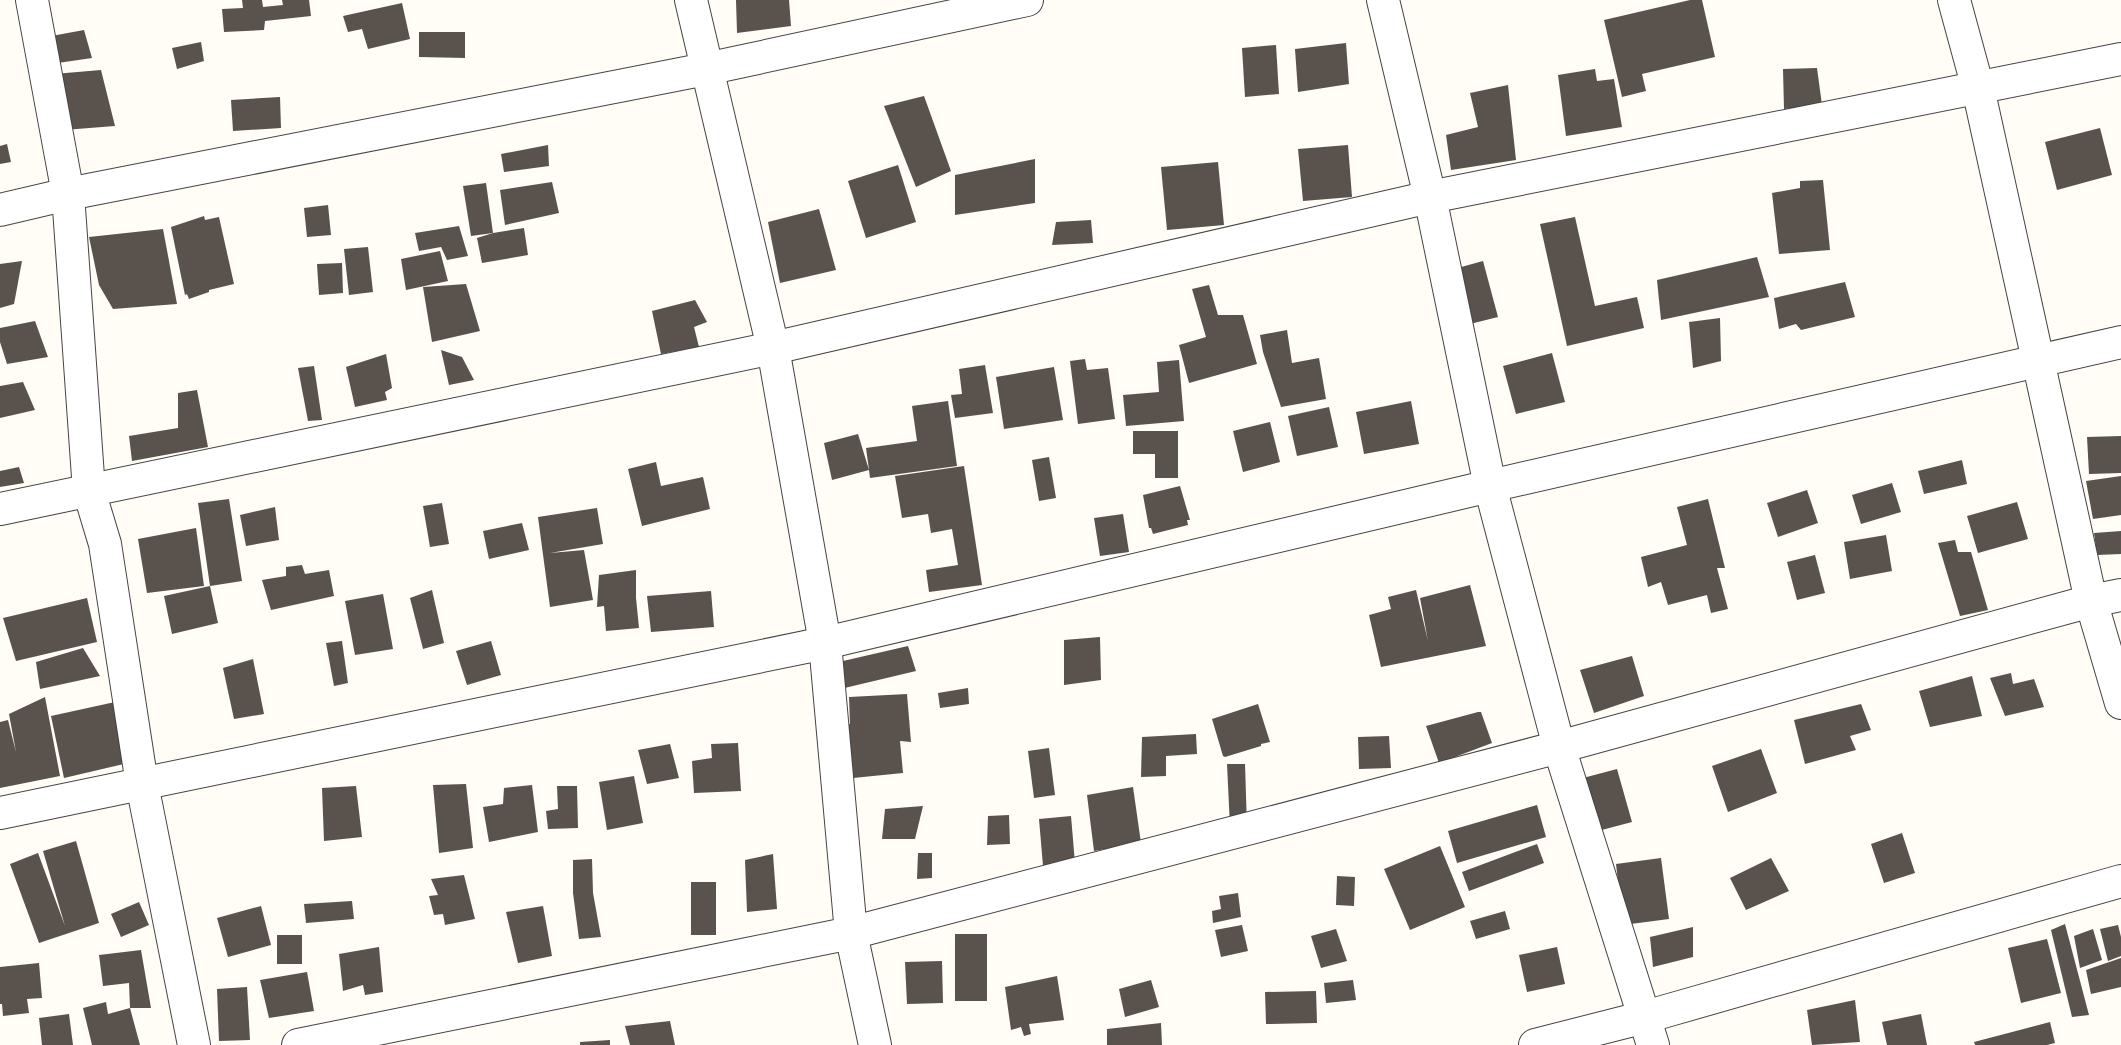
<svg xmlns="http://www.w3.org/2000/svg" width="2121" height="1045" viewBox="0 0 2121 1045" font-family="Spectral,serif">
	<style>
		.building { fill: #5a524d }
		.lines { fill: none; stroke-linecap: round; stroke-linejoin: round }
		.minor-casing { stroke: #444; stroke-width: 34 }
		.minor { stroke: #fff; stroke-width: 32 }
	</style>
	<rect width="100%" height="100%" fill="#fffdf5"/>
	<g class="building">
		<polygon points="242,0 262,0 263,7 283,5 282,0 309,0 311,16 265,21 264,30 224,32 222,9 243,8"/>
		<polygon points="736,0 789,0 791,26 737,33"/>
		<polygon points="1690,0 1702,0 1715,57 1642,74 1646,91 1622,97 1604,20"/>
		<polygon points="402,3 410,39 368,49 362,29 348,32 343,16"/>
		<polygon points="84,30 92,58 44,65 46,37"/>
		<polygon points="419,32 465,32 465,58 419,57"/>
		<polygon points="201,42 204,61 177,69 172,48"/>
		<polygon points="1346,43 1349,84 1298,92 1295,49"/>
		<polygon points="1276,45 1279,94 1245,97 1242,48"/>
		<polygon points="1817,68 1822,105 1784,109 1783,69"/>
		<polygon points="1595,69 1597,81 1614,79 1622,127 1566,136 1558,75"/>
		<polygon points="101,70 115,126 64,130 54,74"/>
		<polygon points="1508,85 1516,160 1451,170 1446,135 1478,127 1470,93"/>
		<polygon points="924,96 951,171 916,187 884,106"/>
		<polygon points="280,97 281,128 233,131 231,100"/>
		<polygon points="2100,128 2112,175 2057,190 2045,142"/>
		<polygon points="7,144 11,162 0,164 0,146"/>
		<polygon points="548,145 549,166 504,172 501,154"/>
		<polygon points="1348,145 1352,197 1303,201 1298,149"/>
		<polygon points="1035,159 1035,203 955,215 955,175"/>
		<polygon points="1218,162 1224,225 1167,230 1161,167"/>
		<polygon points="898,165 916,222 866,238 848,181"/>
		<polygon points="1823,180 1830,250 1779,254 1772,193 1800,188 1800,181"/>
		<polygon points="552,182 559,213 505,225 500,190"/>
		<polygon points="486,183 493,233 471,236 463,186"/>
		<polygon points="328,205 331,235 307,237 304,208"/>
		<polygon points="819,209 836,270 780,283 768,222"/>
		<polygon points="204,216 205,220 219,217 234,284 209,290 209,292 189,299 187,294 185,295 171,227"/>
		<polygon points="1575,217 1595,306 1637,297 1644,328 1567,346 1540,224"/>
		<polygon points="1091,220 1093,243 1052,245 1056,222"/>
		<polygon points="459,226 468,256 447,260 441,247 419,251 415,233"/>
		<polygon points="524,228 528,255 482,263 477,238 493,233"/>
		<polygon points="163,229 177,304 113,309 99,285 89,237"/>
		<polygon points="368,247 373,292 349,295 344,249"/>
		<polygon points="440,251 448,281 406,290 401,259"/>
		<polygon points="1757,257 1769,297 1661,320 1657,280"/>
		<polygon points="22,261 14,304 0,308 0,264"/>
		<polygon points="1483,261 1498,317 1470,324 1454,269"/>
		<polygon points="342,263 343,293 319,295 317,264"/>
		<polygon points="1845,282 1855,317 1801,330 1796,324 1779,329 1774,298"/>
		<polygon points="466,284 480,331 432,342 423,287"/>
		<polygon points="1209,285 1218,315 1243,315 1257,364 1189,383 1179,345 1206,337 1192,289"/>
		<polygon points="695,300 707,322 694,327 699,347 661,354 652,311"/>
		<polygon points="1720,318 1721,361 1693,368 1689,322"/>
		<polygon points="35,321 48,357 7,364 0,342 0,328"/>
		<polygon points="1287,330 1292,363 1319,358 1326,399 1281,407 1263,352 1260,335"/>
		<polygon points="441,350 462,357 474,380 449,385"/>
		<polygon points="1552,353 1565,402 1516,414 1503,366"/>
		<polygon points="386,354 392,388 385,392 387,400 355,407 346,367"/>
		<polygon points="1085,359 1087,370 1108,368 1115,419 1078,424 1070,361"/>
		<polygon points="1179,360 1184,421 1126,426 1123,395 1159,392 1157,362"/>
		<polygon points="985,365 993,413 955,418 951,395 962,394 959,369"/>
		<polygon points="314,366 322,420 308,421 298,368"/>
		<polygon points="1054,367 1063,420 1004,429 996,377"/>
		<polygon points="23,382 35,410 0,418 0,386"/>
		<polygon points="197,390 208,447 132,461 129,436 178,428 178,393"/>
		<polygon points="948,401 957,466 870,478 869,470 832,480 824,443 858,434 869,470 866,448 917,441 912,406"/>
		<polygon points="1411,401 1419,444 1364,454 1356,412"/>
		<polygon points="1329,407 1338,447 1297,456 1288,416"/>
		<polygon points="1270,422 1280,462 1243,472 1233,431"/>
		<polygon points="1133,431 1178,431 1178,478 1155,478 1155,454 1133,454"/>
		<polygon points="2121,436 2121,473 2089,474 2087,437"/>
		<polygon points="1049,457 1056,498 1039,501 1032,460"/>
		<polygon points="1962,460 1967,484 1924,494 1918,471"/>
		<polygon points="656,462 661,486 703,477 710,509 642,526 628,469"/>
		<polygon points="964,466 982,585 929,592 926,570 958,565 952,529 931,533 928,514 902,518 895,476"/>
		<polygon points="19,467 24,483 0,487 0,471"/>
		<polygon points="2121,476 2121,515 2093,519 2086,481"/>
		<polygon points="1892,483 1901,512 1861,524 1852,495"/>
		<polygon points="1180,486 1190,520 1187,520 1188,525 1153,534 1151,528 1149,528 1143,495"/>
		<polygon points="1807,490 1818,523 1778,537 1767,503"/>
		<polygon points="229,499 242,581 210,586 218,623 172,634 164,596 210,586 198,503"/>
		<polygon points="1708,499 1725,568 1717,568 1728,609 1711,613 1707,595 1668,605 1661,582 1648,587 1641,557 1687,545 1677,507"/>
		<polygon points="2017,502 2028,539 1978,553 1967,516"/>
		<polygon points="442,503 449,544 430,547 423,506"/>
		<polygon points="275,507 279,540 246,546 240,515"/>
		<polygon points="597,508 603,544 550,553 584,550 593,600 550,607 538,517"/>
		<polygon points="1123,514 1129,552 1100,556 1094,518"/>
		<polygon points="522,523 529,550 489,559 483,531"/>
		<polygon points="196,528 204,586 147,593 138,539"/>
		<polygon points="2121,531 2121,554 2097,555 2094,533"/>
		<polygon points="1886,535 1892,571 1850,579 1844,542"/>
		<polygon points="1955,540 1958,552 1971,552 1988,610 1960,616 1938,543"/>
		<polygon points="1815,555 1825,593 1797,600 1787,562"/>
		<polygon points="302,565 305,574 329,570 334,596 271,610 262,580 286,576 286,567"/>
		<polygon points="636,570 636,598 639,628 606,631 604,606 597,607 599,575"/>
		<polygon points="1470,585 1486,646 1381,667 1369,615 1391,609 1388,597 1416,590 1428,641 1420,598"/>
		<polygon points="432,590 444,643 423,649 410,598"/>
		<polygon points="711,591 714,627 651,632 647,596"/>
		<polygon points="383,594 393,649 355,655 345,601"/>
		<polygon points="87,598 97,642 16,661 3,618"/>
		<polygon points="1100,637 1101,680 1064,685 1064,640"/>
		<polygon points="342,641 348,683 334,686 326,643"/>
		<polygon points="491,641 501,675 467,685 456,651"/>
		<polygon points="908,646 916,671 832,691 830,664"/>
		<polygon points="83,648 100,676 40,689 36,662"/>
		<polygon points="1632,656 1644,696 1594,713 1580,670"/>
		<polygon points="253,659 264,714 234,719 223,668"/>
		<polygon points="2011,673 2013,684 2034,679 2044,707 2005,716 1990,678"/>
		<polygon points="1972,676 1982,716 1930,727 1919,691"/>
		<polygon points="968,688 969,704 940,708 938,693"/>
		<polygon points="907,694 911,742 900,741 903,773 843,779 837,725 850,724 849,697"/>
		<polygon points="45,697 60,776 0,788 0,722 8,720 16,752 9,714"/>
		<polygon points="115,702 128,763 64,778 51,716"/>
		<polygon points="1258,704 1270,742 1261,744 1261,746 1225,757 1223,756 1212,719"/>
		<polygon points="1861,704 1871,730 1850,736 1856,750 1805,764 1794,720"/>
		<polygon points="1478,712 1481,712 1492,743 1439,763 1426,726"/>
		<polygon points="1196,734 1197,754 1166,756 1166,776 1141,777 1142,737"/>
		<polygon points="1389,736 1391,768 1359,769 1358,737"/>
		<polygon points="738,743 741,791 694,793 692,761 712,758 711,744"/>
		<polygon points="670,744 679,778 647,784 638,750"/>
		<polygon points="1049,748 1055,795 1034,798 1028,751"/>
		<polygon points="1761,749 1777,793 1728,812 1712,766"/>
		<polygon points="1227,764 1245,764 1247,827 1230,827"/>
		<polygon points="1617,769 1632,822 1598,831 1583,778"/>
		<polygon points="634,776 643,823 607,830 599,782"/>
		<polygon points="466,784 473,848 439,853 433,785"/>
		<polygon points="532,785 538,832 489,842 483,807 503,804 504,788"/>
		<polygon points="356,786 362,837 324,841 322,788"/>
		<polygon points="557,786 577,786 578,828 548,829 546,811 558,809"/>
		<polygon points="1133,787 1141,843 1094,851 1087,795"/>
		<polygon points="1537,805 1546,837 1457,863 1448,831"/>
		<polygon points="923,806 915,839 882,839 885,809"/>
		<polygon points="1009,815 1010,844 987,845 988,816"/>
		<polygon points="1071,816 1075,863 1043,866 1039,819"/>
		<polygon points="1902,833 1915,873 1884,883 1871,844"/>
		<polygon points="76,841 99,923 39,943 10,864 38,853 65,926 43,851"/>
		<polygon points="1537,844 1544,863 1469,891 1462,872"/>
		<polygon points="1440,846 1465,907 1410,930 1384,869"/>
		<polygon points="918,853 932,853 932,878 917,879"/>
		<polygon points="773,854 777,909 747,912 745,860"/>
		<polygon points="1661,858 1669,919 1623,925 1616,864"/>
		<polygon points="1771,858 1789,891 1746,910 1730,878"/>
		<polygon points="592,859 593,893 601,937 579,939 573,893 573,860"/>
		<polygon points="464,875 475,919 445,925 443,914 434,915 429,896 438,895 431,879"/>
		<polygon points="1337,876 1355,877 1354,906 1336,905"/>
		<rect x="691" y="882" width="25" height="53"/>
		<polygon points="1238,893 1241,917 1213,923 1212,911 1221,909 1219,896"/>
		<polygon points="352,901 354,919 306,923 304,904"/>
		<polygon points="139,902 149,925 121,937 111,914"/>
		<polygon points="261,906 271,945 228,957 217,918"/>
		<polygon points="543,906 552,956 518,963 506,912"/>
		<polygon points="1505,911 1510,929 1476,939 1470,921"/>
		<polygon points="2065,924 2089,1015 2072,1017 2051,930"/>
		<polygon points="1242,925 1248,951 1221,957 1215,930"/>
		<polygon points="2118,925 2121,937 2121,956 2108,961 2100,929"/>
		<polygon points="1693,927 1693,957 1653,967 1650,937"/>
		<polygon points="1336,929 1347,961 1321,968 1311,936"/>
		<polygon points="2093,929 2102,960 2080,968 2074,936"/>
		<rect x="955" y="934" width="32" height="67"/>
		<rect x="277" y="935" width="25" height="29"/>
		<polygon points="2047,939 2061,993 2021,1003 2008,948"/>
		<polygon points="379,947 383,992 365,995 363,985 343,991 339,954"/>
		<polygon points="1557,947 1565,984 1527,992 1519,955"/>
		<polygon points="141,950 151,1008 130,1008 129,983 103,986 99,955"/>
		<polygon points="2121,958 2121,987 2091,994 2086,970"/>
		<polygon points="942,961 943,1003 907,1004 905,962"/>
		<polygon points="39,963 42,998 27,999 29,1013 3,1016 2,1004 0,1004 0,967"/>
		<polygon points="307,972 314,1011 269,1018 260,980"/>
		<polygon points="1057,976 1064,1020 1029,1024 1031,1034 1024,1036 1021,1027 1011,1030 1005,987"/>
		<polygon points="1151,980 1159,1007 1125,1017 1119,989"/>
		<polygon points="1353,980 1356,1000 1326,1003 1324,983"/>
		<polygon points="247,987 250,1040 219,1041 217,989"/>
		<polygon points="1316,991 1317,1023 1266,1024 1265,992"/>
		<polygon points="1855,1000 1860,1042 1812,1045 1807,1010"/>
		<polygon points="106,1002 108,1014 130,1008 140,1045 92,1045 83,1008"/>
		<polygon points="69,1014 73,1045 42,1045 39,1018"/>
		<polygon points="1921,1014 1927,1045 1887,1045 1882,1022"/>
		<polygon points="670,1021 675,1045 630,1045 625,1026"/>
		<polygon points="2050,1022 2055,1043 2047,1045 1975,1045 1974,1042"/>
		<polygon points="1161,1023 1162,1045 1107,1045 1107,1029"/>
		<polygon points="610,1040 610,1045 580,1045 580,1042"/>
	</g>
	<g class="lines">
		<g class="minor-casing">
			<g id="minor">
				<polyline points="32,0 68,194 89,491 105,544 142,784 194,1045"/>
				<polyline points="691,0 773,348 825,643 851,933 875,1045"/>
				<polyline points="1383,0 1430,197 1490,486 1559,747 1653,1045"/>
				<polyline points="1954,0 1978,88 2091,601 2121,703"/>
				<polyline points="0,210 68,194 706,69 1027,0"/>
				<polyline points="0,509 773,348 1430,197 2121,59"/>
				<polyline points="0,813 825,643 1490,486 2121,342"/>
				<polyline points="298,1045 851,933 1559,747 2091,601 2121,595"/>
				<polyline points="1535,1045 1645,1017 2121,881"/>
			</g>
		</g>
		<use href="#minor" class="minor"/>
	</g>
</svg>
